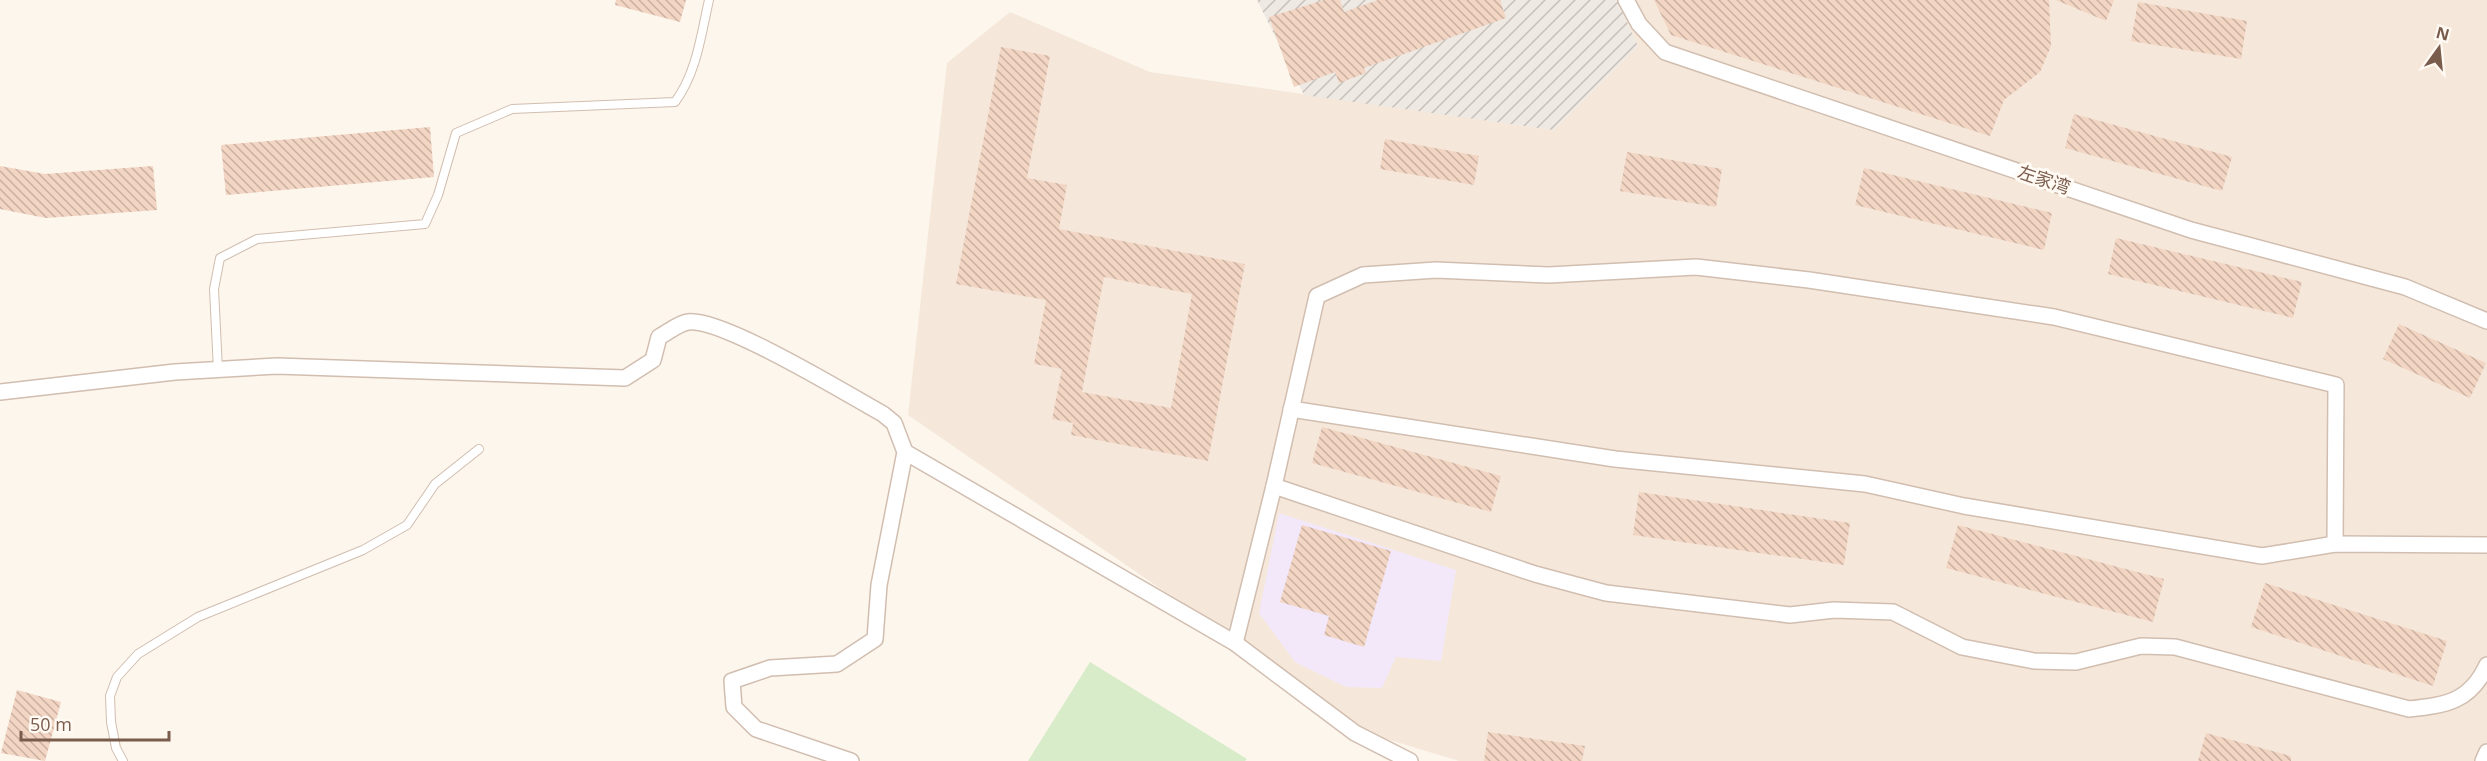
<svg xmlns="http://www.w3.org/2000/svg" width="2487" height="761" viewBox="0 0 2487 761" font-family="'Open Sans','Noto Sans SC',sans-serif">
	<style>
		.residential { fill: #f5e8da }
		.industrial { fill: url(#industrial-furrows) }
		.education { fill: #f3e8fa }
		.pitch { fill: #d8ecc9 }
		.building { fill: url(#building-back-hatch); fill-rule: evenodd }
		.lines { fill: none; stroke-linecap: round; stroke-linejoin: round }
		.service-casing { stroke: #d1beb0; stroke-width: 10 }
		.minor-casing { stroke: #d1beb0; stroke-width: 18 }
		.service { stroke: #fff; stroke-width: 8 }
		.minor { stroke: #fff; stroke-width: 15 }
		.labels { text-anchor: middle; stroke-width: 6; stroke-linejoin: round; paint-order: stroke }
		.street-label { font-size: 18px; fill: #7a5c4d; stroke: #fffaf3 }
	</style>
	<defs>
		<pattern id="industrial-furrows" width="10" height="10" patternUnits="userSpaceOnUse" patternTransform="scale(1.5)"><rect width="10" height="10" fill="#efe9e4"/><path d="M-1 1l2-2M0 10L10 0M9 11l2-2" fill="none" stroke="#c7c0bb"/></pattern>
		<pattern id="building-back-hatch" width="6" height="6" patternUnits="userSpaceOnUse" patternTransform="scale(1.5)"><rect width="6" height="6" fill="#f3d5c3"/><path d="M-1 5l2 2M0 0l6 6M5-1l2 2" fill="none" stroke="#cab0a1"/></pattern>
	</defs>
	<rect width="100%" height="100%" fill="#fdf6ec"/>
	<polygon class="residential" points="1617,0 2487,0 2487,761 1459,761 1373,735 908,415 947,63 1010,12 1150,72 1553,130 1638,46"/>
	<polygon class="industrial" points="1257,0 1617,0 1638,46 1553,130 1304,95"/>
	<polygon class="education" points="1279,513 1456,570 1441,661 1396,657 1382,688 1346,687 1295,662 1259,613"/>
	<polygon class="pitch" points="1090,662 1247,759 1245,761 1028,761"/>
	<g class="building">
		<polygon points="616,0 686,0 680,22 615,5"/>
		<polygon points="1324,0 1340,0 1344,12 1378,0 1500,0 1506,18 1364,68 1366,73 1339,83 1335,72 1294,87 1269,17"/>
		<polygon points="1654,0 2049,0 2051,46 2040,72 2004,100 1990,136 1671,35"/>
		<polygon points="2056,0 2114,0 2106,21"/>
		<polygon points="2138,2 2247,21 2241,59 2131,41"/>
		<path d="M1001 47 1050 56 1027 178 1067 185 1059 229 1245 264 1208 461 1071 435 1073 423 1052 419 1062 369 1034 364 1046 300 956 284ZM1104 277 1192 294 1171 408 1082 392Z"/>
		<polygon points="2074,114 2232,157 2222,191 2065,148"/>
		<polygon points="430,127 434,177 226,195 221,145"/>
		<polygon points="1385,139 1479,156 1474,185 1380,169"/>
		<polygon points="1627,152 1722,169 1716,207 1620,191"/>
		<polygon points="0,166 45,174 153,166 157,210 46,218 0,209"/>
		<polygon points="1864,168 2052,213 2044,250 1855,205"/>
		<polygon points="2116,238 2302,282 2293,318 2108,274"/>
		<polygon points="2399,324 2486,363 2470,398 2383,359"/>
		<polygon points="1322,427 1501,476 1491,512 1312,463"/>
		<polygon points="1639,492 1850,523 1844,565 1633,535"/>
		<polygon points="1302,525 1391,551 1364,647 1324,635 1329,616 1280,602"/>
		<polygon points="1958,525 2164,579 2153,622 1946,568"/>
		<polygon points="2265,583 2447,641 2433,686 2251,627"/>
		<polygon points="17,690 61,702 45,761 1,753"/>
		<polygon points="1488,732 1585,746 1582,761 1484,761"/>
		<polygon points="2206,733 2291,756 2291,761 2198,761"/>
	</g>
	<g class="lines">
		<g class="service-casing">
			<g id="service">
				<path d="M218 370 214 289 220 258 257 239 425 224 438 195 456 133 512 109 675 102C697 72 701 35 709 0"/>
				<polyline points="123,761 116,748 111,722 110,696 117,677 138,654 198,617 363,550 407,525 435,484 479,449"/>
			</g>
		</g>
		<g class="minor-casing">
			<g id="minor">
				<polyline points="1626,0 1639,24 1665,52 2191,230 2405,287 2487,321"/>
				<path d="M0 392 175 372 277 366 625 378 653 360 659 337C667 333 679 323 688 322 721 317 849 395 883 414L894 423 905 452 879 585 875 639 837 664 770 668 732 681 734 707 756 729 851 761"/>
				<polyline points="1291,409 1615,459 1865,484 1964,506 2262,556 2335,544 2487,545"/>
				<polyline points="905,452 1235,643 1355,733 1410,761"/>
				<path d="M1274 486 1535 574 1606 593 1790 615 1834 610 1893 612 1962 647 2034 661 2076 662 2141 646 2175 647 2409 709C2446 705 2470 702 2487 665"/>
				<polyline points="1235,643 1274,486 1317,296 1363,275 1436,270 1549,275 1696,267 1809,280 2054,317 2336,385 2335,544"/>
				<polyline points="2483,761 2487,752"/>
			</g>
		</g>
		<use href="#service" class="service"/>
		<use href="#minor" class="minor"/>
	</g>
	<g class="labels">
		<g class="street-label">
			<text transform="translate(2044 180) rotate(19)" y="6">左家湾</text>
		</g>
	</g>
	<g transform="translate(2439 48) rotate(15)" stroke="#fffaf3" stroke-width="4.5" paint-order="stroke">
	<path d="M0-4.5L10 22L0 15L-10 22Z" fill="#7a5c4d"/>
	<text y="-9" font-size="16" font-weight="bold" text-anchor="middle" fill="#7a5c4d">N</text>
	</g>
	<path d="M21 731v9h148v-9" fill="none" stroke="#7a5c4d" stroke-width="3"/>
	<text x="30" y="731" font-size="18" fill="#7a5c4d" stroke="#fffaf3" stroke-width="4.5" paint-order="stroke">50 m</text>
</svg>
